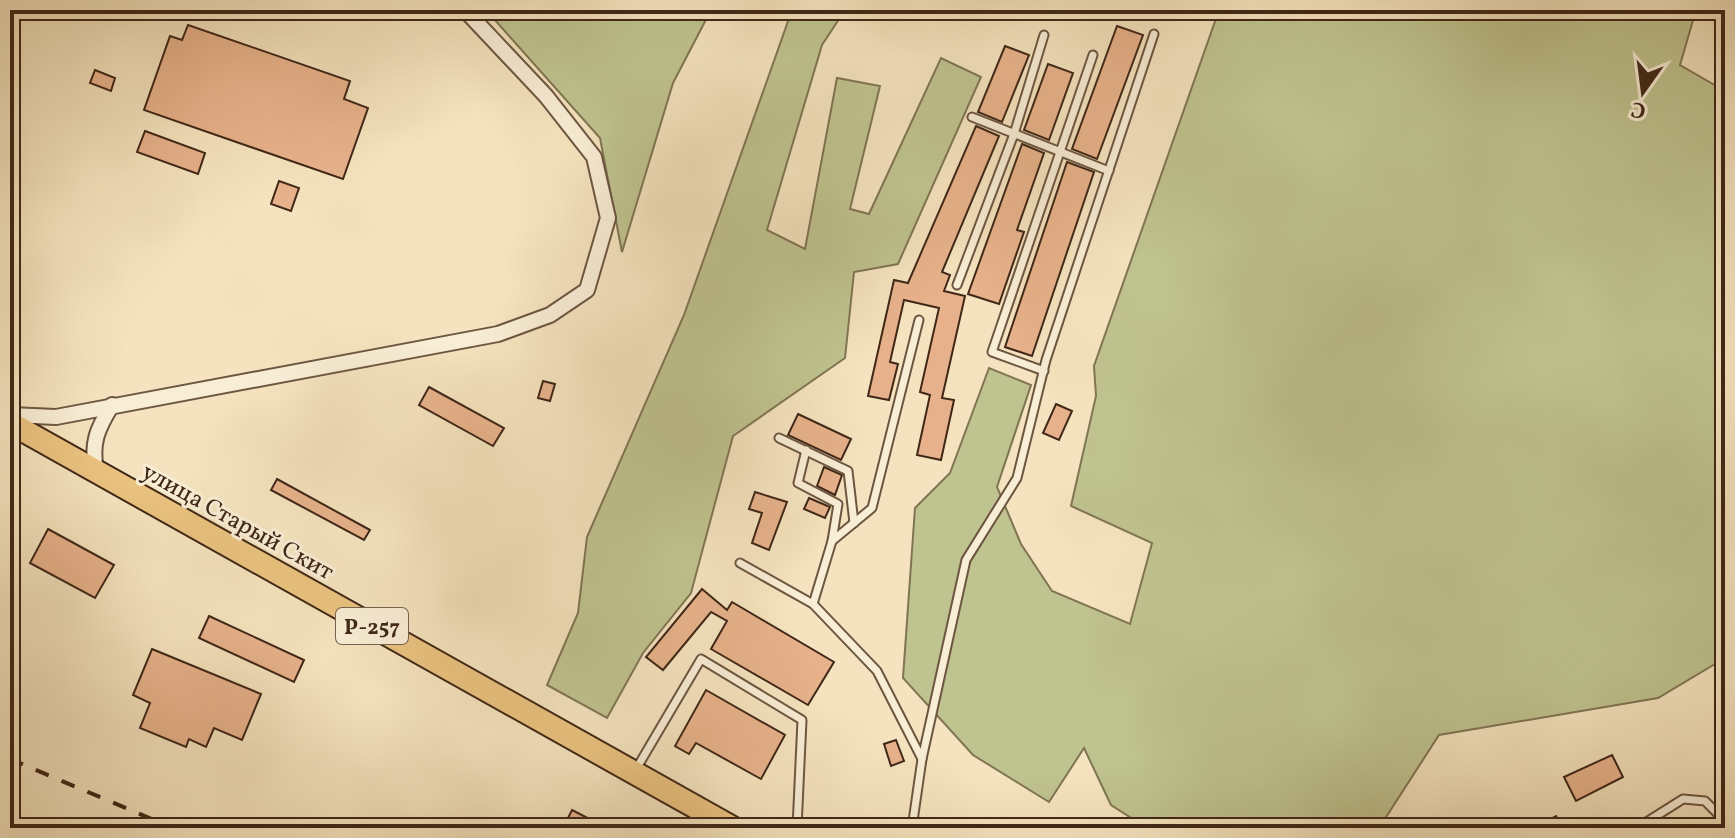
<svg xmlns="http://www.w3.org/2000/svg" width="1735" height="838" viewBox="0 0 1735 838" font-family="Vollkorn,serif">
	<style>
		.green { fill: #bfc38f; stroke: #807553; stroke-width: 2 }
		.building { fill: #e7b28b; stroke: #402717; stroke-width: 2 }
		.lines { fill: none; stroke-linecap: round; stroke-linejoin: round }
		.service-casing { stroke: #6d5641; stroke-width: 11 }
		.minor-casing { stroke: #6d5641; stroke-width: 18 }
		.trunk-casing { stroke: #402717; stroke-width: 26 }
		.service { stroke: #f8edd5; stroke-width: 7 }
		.minor { stroke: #f8edd5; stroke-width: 14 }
		.trunk { stroke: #eac27f; stroke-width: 22 }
		.rail { stroke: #402717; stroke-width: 4; stroke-dasharray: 14 14; stroke-linecap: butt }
		.labels { text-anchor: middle; stroke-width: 6; stroke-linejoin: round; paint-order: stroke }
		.shield { fill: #f8edd5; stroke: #776250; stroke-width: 2 }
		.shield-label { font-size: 22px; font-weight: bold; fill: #402717 }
		.street-label { font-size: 24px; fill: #402717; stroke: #f8edd5 }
	</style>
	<rect width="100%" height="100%" fill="#f4e3be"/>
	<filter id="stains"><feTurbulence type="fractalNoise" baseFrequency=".0025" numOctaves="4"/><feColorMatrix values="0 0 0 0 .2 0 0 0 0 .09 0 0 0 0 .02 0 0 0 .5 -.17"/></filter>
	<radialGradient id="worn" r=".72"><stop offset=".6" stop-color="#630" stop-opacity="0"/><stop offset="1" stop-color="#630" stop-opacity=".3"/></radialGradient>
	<g class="green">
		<polygon points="486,10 711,10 673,83 622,252 600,138"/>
		<polygon points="792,10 845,10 822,45 767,230 805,249 837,78 880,86 850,209 869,214 941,58 981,77 898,264 854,272 845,358 733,436 691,593 643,653 607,718 547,685 578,613 587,537 684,315"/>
		<polygon points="1219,10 1696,10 1680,65 1725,91 1725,658 1658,698 1439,735 1379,828 1147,828 1111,805 1084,748 1049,802 973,755 903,678 915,508 950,473 989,368 1031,385 997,487 1021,544 1052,591 1130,624 1152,543 1071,506 1096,396 1094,366"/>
	</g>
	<g class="building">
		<polygon points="188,25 350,81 344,99 368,108 343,179 144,110 170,36 182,40"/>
		<polygon points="1117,26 1143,35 1097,159 1072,149"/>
		<polygon points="1005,46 1029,55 1002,122 978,112"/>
		<polygon points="1048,64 1073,73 1049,140 1024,130"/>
		<polygon points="95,70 115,78 111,91 90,83"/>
		<polygon points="976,126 999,136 942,272 950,275 944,291 965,296 942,398 954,400 941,460 917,455 930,395 920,392 939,308 904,300 890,362 898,364 889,400 868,396 894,280 908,283"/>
		<polygon points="145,131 205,153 198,174 137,152"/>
		<polygon points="1022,144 1044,153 1017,230 1024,232 999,304 968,294"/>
		<polygon points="1067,162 1094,172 1032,356 1005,347"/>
		<polygon points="279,181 299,188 291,211 271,204"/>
		<polygon points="543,381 555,384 550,401 538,398"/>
		<polygon points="429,387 504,428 493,446 419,405"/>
		<polygon points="1056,404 1072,411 1059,440 1043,433"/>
		<polygon points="798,414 851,439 841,460 788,435"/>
		<polygon points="824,467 842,475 835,495 817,486"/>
		<polygon points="277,479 370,530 364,540 271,490"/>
		<polygon points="755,492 787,502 769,550 752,543 762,513 749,509"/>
		<polygon points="809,498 830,507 825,518 804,509"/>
		<polygon points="48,529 114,565 95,598 30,563"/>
		<polygon points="702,589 727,610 732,602 834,662 808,705 711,649 727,621 711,612 663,670 646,657"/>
		<polygon points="209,616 304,660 294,682 199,638"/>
		<polygon points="152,649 261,694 242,740 214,728 206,747 189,739 186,747 140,728 150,703 133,695"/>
		<polygon points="706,690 785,735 761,779 696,743 689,754 675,746"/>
		<polygon points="896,740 904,761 891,766 884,744"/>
		<polygon points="1612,755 1623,777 1576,801 1564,777"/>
		<polygon points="572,810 607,828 563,828"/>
		<polygon points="1556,816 1562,828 1534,828"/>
	</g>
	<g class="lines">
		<g class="service-casing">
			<g id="service">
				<polyline points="972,117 1109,171"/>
				<polyline points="957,285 1014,134 1044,35"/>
				<polyline points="1044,371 992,352 1093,55"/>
				<polyline points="779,438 848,471 854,523"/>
				<polyline points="806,450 798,483 838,504 832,541"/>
				<polyline points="740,563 813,604"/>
				<polyline points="922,759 966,560 1017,478 1046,360 1154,34"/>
				<polyline points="635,771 701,659 802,720 797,828"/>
				<polyline points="912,828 922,759 877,671 813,604 832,541 872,508 919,320"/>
				<polyline points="1637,828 1683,799 1705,801 1725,821"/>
			</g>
		</g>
		<g class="minor-casing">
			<g id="minor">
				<polyline points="10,415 56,417 498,334 550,315 587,290 608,218 594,157 546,96 465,10"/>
				<path d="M96 471C91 443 97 429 112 405"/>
			</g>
		</g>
		<g class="trunk-casing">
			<polyline id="trunk" points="10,423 733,828"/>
		</g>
		<use href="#service" class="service"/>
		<use href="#minor" class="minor"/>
		<use href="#trunk" class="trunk"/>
		<polyline class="rail" points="10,759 173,828"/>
	</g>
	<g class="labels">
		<rect class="shield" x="336" y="608" width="72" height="36" rx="6"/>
		<g class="shield-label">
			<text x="372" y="634">Р-257</text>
		</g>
		<g class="street-label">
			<text transform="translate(238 521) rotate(29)" y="8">улица Старый Скит</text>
		</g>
	</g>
	<rect width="1735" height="838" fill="none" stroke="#f4e3be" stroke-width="40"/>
	<rect x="12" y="12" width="1711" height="814" fill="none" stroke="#402717" stroke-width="4"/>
	<rect x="20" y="20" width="1695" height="798" fill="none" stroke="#402717" stroke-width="2"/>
	<g transform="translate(1643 92) rotate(194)" stroke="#f8edd5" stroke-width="6" paint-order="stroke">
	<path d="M0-6L14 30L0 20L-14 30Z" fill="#402717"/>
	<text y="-12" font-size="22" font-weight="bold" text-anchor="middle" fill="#402717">С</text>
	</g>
	<rect width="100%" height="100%" filter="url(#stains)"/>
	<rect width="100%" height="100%" fill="url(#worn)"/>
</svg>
